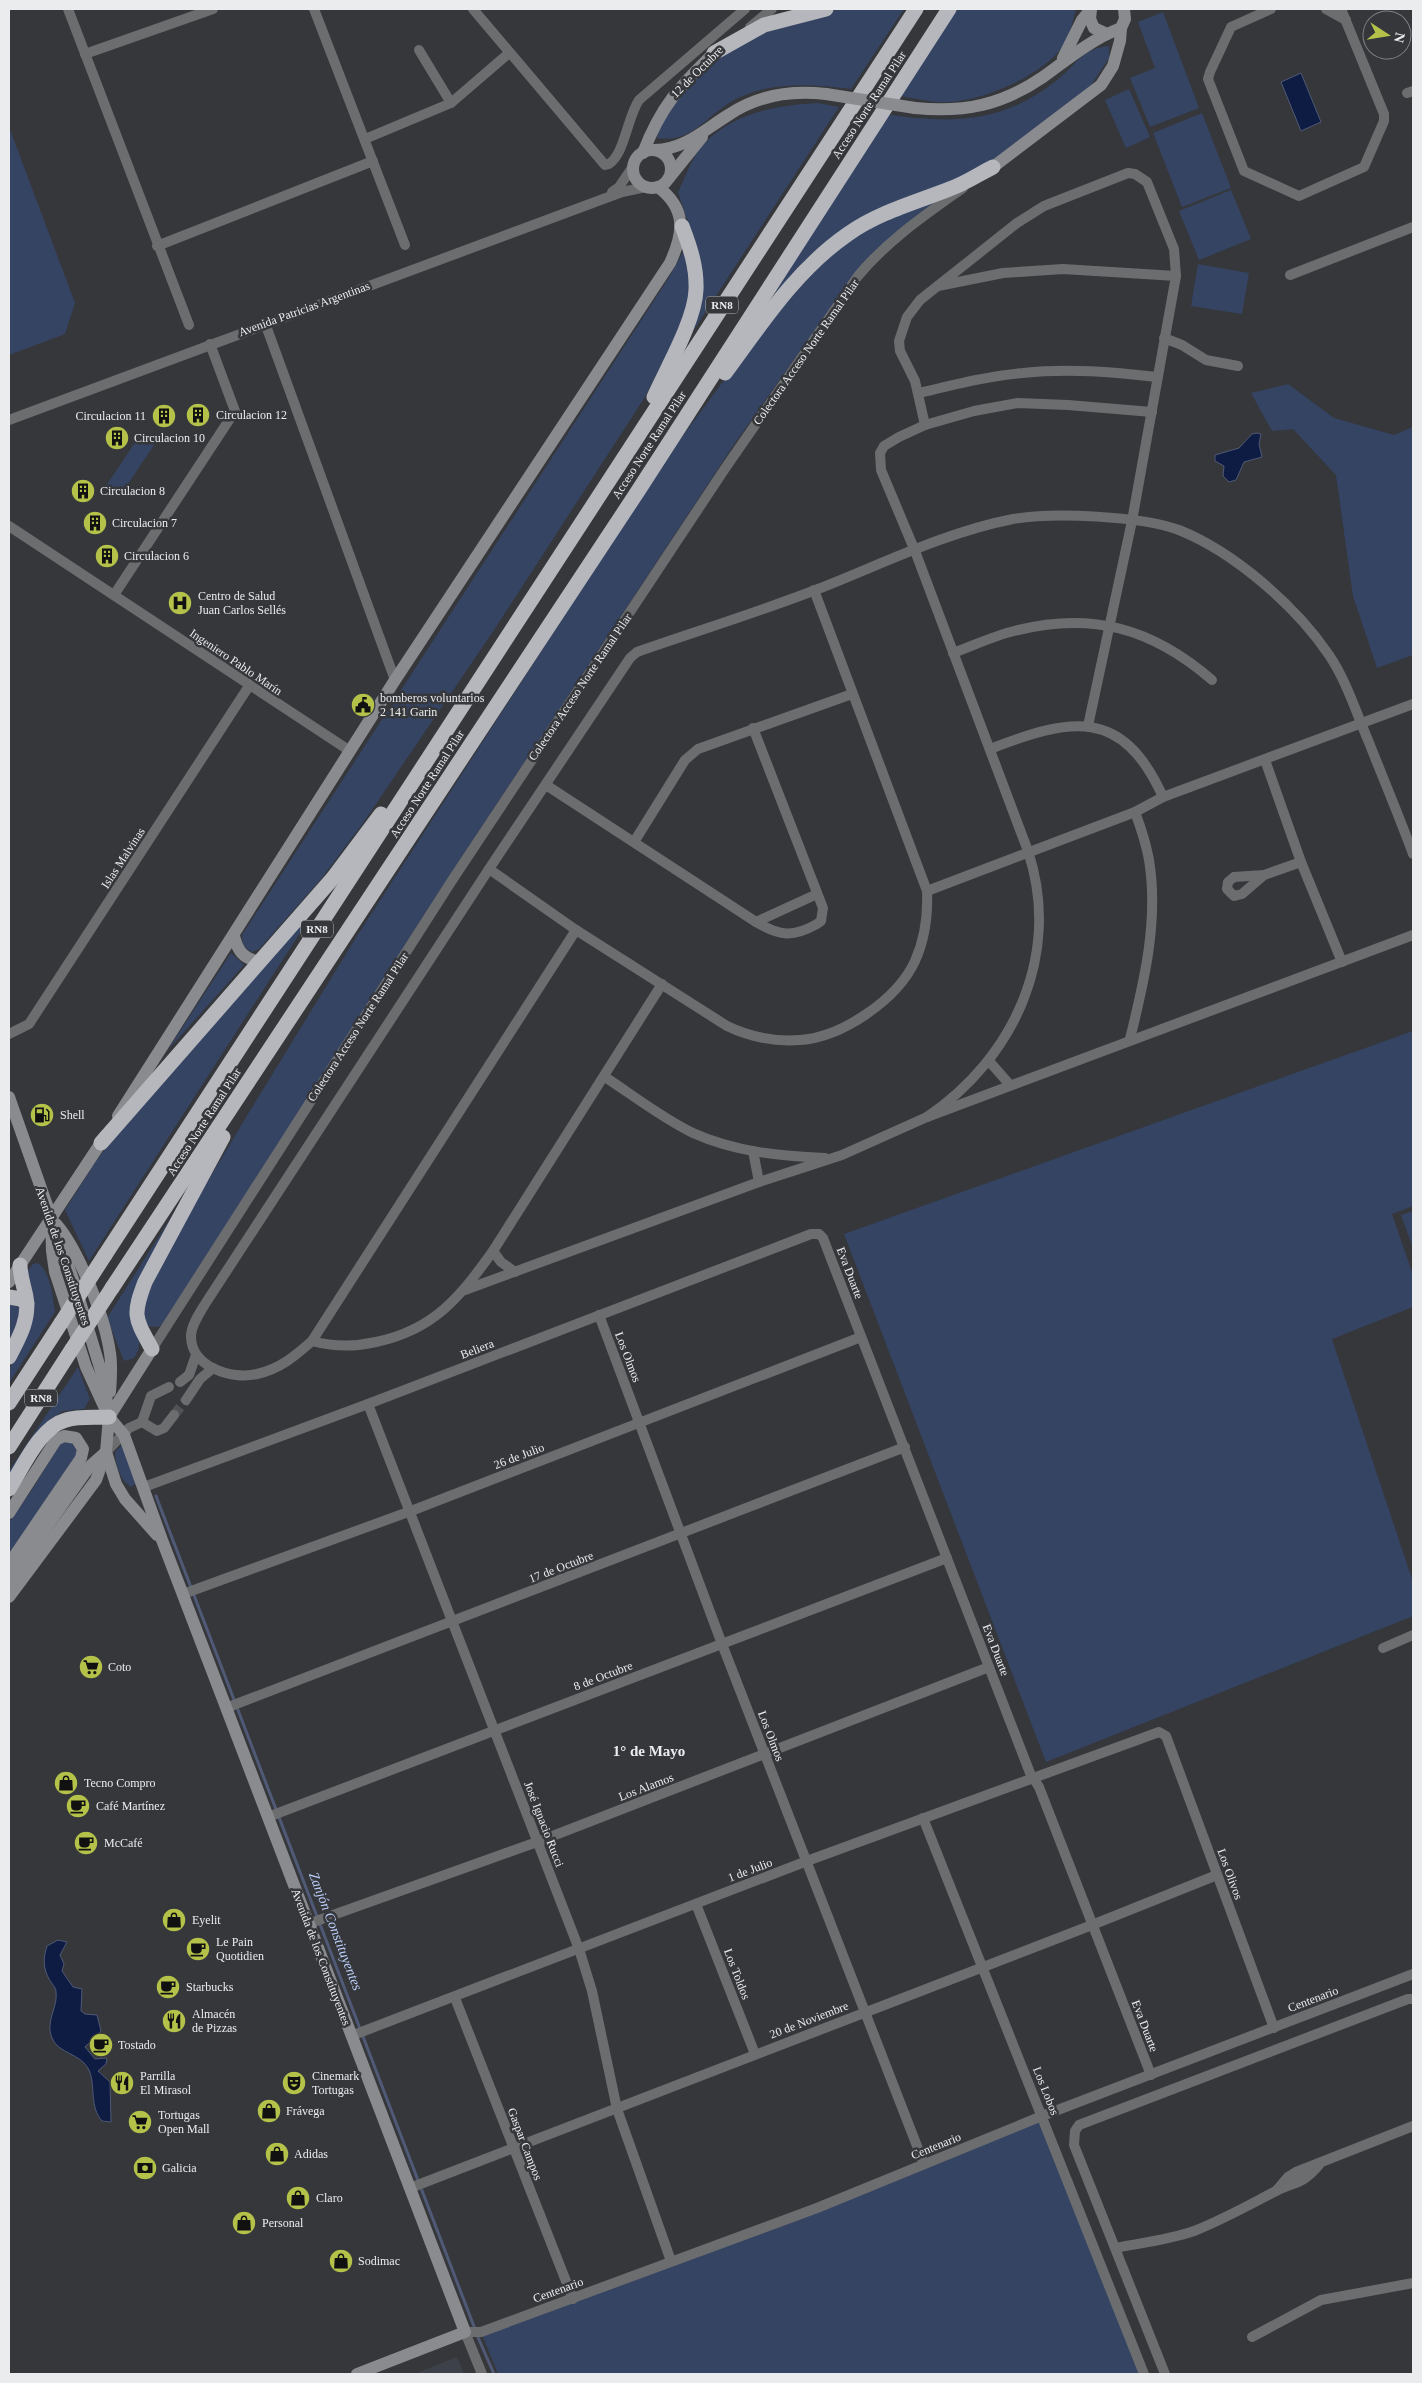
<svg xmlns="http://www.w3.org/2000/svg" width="1422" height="2383" viewBox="0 0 1422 2383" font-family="'Times New Roman',serif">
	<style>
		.built { fill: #3d414a }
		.green { fill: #364463 }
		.water { fill: #0e1c43; stroke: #505a76 }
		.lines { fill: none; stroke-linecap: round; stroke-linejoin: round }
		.stream { stroke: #505a76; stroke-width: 3 }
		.street-tunnel { stroke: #505256; stroke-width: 10; stroke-dasharray: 10 5; stroke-linecap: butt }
		.street { stroke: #6c6d6f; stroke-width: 10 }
		.secondary { stroke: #8a8b8e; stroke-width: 12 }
		.highway { stroke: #b5b7bc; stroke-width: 15 }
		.secondary-bridge { stroke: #8a8b8e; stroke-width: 12 }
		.highway-bridge { stroke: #b5b7bc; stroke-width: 15 }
		.labels { text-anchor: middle; stroke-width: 5; stroke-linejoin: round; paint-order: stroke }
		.shield { fill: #35373b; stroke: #b4b6b8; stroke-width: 1 }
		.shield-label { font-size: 11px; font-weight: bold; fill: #ebecee }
		.street-label { font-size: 12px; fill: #ebecee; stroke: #35373b }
		.poi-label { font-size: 12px; fill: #ebecee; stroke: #35373b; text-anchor: start }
		.water-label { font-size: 14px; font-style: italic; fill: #bccffa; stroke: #35373b }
		.quarter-label { font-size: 15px; font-weight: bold; fill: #ebecee; stroke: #35373b }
	</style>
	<rect width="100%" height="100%" fill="#35373b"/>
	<polygon class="built" points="457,2357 464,2374 414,2374"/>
	<g class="green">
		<path d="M841 9H904L851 89C811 84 770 81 734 100 707 115 691 144 657 138L659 128 674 105 702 73 730 50 755 36 814 15Z"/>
		<path d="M957 9H1076C1072 21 1071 35 1064 45 1042 76 985 100 949 102 933 103 915 98 899 96Z"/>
		<polygon points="1163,12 1199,108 1150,127 1130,78 1155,68 1138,22"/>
		<path d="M1109 46V58L1091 85 1028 137 973 172 876 213 778 295 774 294 885 114C952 124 1001 124 1056 81 1077 65 1080 49 1109 46Z"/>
		<polygon points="1129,89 1150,137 1126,148 1105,100"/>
		<path d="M818 103 839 107 684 345 697 249 678 192C685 178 690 163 699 150 727 114 776 105 818 103Z"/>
		<polygon points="1202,113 1231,188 1182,207 1153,133"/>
		<polygon points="9,127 75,303 65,334 9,355"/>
		<polygon points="1231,190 1251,239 1199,260 1179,211"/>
		<polygon points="943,197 846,286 735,443 434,899 167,1321 158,1327 145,1326 141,1318 144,1294 162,1258 248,1114 357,936 667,457 748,348 827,255 857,234 900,213"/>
		<path d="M686 247 690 260 689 310 672 346 643 400 494 630 363 823 321 879 259 949 252 952C244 948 242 944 242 935L668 279Z"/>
		<polygon points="1198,264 1249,273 1242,314 1191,306"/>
		<polygon points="1288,384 1334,418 1394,435 1413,427 1413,655 1377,668 1353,596 1336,475 1293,429 1272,431 1251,393"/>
		<polygon points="142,432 156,442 120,496 106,486"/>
		<polygon points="308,917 307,922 89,1261 65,1210 96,1161 124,1124"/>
		<polygon points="231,953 244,965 167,1051"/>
		<polygon points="1413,1031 1413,1206 1392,1214 1413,1275 1413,1307 1332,1339 1413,1582 1413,1616 1046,1762 844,1234"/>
		<polygon points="198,1175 137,1290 140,1340 138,1351 134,1358 124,1361 107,1318"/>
		<polygon points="1413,1211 1413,1248 1401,1215"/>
		<path d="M38 1263C52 1274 52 1296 55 1312L9 1383V1370L25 1335 28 1270 33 1264Z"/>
		<polygon points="9,1303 15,1304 20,1309 20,1317 9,1347"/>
		<polygon points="78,1367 90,1399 84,1409 63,1411 52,1418 9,1483 9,1471"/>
		<polygon points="71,1442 78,1453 9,1555 9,1522 32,1490 58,1447 61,1443"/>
		<path d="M122 1445 136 1483 131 1487C120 1481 115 1463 115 1452Z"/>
		<polygon points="1042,2116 1142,2374 498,2374 481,2332"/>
	</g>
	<g class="water">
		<polygon points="1301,73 1321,122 1301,131 1281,82"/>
		<polygon points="1257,433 1261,434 1259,444 1262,457 1244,462 1236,480 1229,482 1223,476 1224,466 1215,461 1215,455 1239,448 1252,434"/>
		<path d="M58 1940 67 1942 60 1955 64 1964 62 1971 73 1987 82 1989 81 2011 85 2014 97 2015 101 2031 85 2047 95 2059 107 2058 106 2064 98 2071 110 2082 111 2122 102 2121C89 2106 96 2087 89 2070 81 2053 58 2054 52 2038 45 2021 58 2008 56 1992 56 1987 51 1983 49 1979 43 1968 43 1958 47 1946Z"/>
	</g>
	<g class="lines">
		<g class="stream">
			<polyline points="156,1496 475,2329"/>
			<polyline points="477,2335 494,2374"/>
		</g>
		<polyline class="street-tunnel" points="174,1415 186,1400"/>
		<g class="street">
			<polyline points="68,9 189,325"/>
			<polyline points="314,9 405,245"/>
			<path d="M473 9 605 165 609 164C625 153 627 118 639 100L745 9"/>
			<polyline points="1271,9 1231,27 1210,72 1208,79 1244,171 1299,196 1364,167 1384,121 1384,114 1341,9"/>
			<polyline points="1326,9 1346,20"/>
			<polyline points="750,27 772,9"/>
			<polyline points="419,50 451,103"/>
			<polyline points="85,54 213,9"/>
			<polyline points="1407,93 1413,91"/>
			<polyline points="365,139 451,103 509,53"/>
			<polyline points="612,192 619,187 634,165"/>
			<polyline points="157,246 373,161"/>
			<polyline points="1290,275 1413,227"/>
			<polyline points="938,286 1003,273 1063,269 1176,276"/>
			<polyline points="265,323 395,680"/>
			<polyline points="1164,338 1182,345 1206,360 1238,366"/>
			<path d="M919 393C953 385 988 376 1023 373 1068 368 1113 372 1157 377"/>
			<polyline points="9,420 622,192 646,187"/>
			<polyline points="925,425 915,381 900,351 899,341 907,317 920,300 1017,223 1044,206 1128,173 1135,174 1147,182 1174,249 1176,276 1132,521 1088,726"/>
			<polyline points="9,526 350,751"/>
			<polyline points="114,595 235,411 210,344"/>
			<path d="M953 653C973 646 993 636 1014 631 1091 611 1152 628 1212 680"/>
			<path d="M990 749C1070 718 1122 706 1163 797"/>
			<polyline points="1265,760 1301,862 1342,962"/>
			<path d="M546 785 756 922C780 936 792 938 817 924L821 921 823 908 753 728"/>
			<polyline points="634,842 685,760 698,749 852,694"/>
			<path d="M489 869 576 930 727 1026C750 1037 774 1042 800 1040 842 1037 897 1000 915 961 925 939 928 915 927 891L814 590"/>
			<polyline points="1264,875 1242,894 1234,896 1227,889 1228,882 1234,877 1264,875 1301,862"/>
			<polyline points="927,891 1135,812 1163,797 1413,704"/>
			<polyline points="756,922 817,894"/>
			<path d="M576 930 312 1341C295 1356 280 1369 257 1374 232 1380 190 1367 191 1335 192 1323 201 1311 207 1301L489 869 630 658 637 652C697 631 759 612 818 589 882 564 946 532 1013 519 1054 512 1140 516 1179 530 1234 552 1296 606 1329 655 1346 680 1356 712 1368 740 1383 778 1399 816 1413 854"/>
			<polyline points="9,1034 29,1024 249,686"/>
			<path d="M1130 1039C1144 982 1159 920 1149 860 1146 843 1141 828 1135 812"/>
			<polyline points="989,1061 1010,1085"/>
			<path d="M605 1077C634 1096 662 1118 693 1133 735 1152 780 1156 825 1158"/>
			<path d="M927 1117C1014 1058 1062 955 1028 851L915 551 881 470 880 453 884 446 899 437 925 425 974 411 1018 403 1068 405 1152 412"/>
			<polyline points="753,1151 759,1182"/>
			<polyline points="493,1251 501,1262 515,1272"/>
			<polyline points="465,1290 759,1182 842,1155 927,1117 1413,935"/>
			<polyline points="599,1315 722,1644 924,2164"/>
			<path d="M312 1341C334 1347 354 1347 376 1342 434 1330 460 1297 493 1251L662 984"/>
			<path d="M152 1349 451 882 724 470 858 276C888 240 925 215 963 188"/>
			<polyline points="180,1382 189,1375 196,1355"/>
			<polyline points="186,1400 200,1379 213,1368"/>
			<polyline points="368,1404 579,1949 592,1991 617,2109 671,2261"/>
			<polyline points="142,1422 157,1431 164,1428 174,1415"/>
			<polyline points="106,1452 129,1428 142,1422 151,1396 169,1387"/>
			<polyline points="144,1487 368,1404 811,1234 819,1234 823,1238 1030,1773 1039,1787 1151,2075"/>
			<polyline points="183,1594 411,1511 861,1337"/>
			<polyline points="1383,1648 1413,1635"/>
			<polyline points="226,1708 905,1447"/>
			<polyline points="268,1817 947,1558"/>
			<polyline points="923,1818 1144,2374"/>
			<polyline points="696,1904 755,2054"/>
			<polyline points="308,1924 537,1842 989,1667"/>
			<polyline points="455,1998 573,2299"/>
			<polyline points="351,2036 807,1861 1159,1732 1166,1736 1274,2028"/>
			<polyline points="410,2188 1092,1925 1217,1875"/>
			<polyline points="1276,2191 1288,2177 1296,2172 1413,2126"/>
			<path d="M1115 2248C1141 2243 1168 2240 1194 2231 1222 2220 1247 2206 1274 2192 1295 2181 1301 2186 1319 2165"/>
			<polyline points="1252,2337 1321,2300 1413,2283"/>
			<polyline points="482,2374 465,2332 481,2332 817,2208 1042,2116 1413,1974"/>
			<polyline points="1165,2374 1074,2145 1075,2131 1079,2125 1408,1999 1413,1999"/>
		</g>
		<g class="secondary">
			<polyline points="1091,9 1090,19 1094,28 1107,34 1121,28 1125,19 1124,9"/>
			<polyline points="1063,58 1082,20 1091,9"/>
			<path d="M915 108C964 113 1002 105 1043 77 1064 62 1084 45 1107 34"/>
			<path d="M655 150C686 149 705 129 730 114 759 95 792 90 826 94"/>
			<circle cx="652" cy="169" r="19"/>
			<path d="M643 153C661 106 679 87 714 53"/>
			<polyline points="993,167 1101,85 1113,66 1120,41 1121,28"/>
			<polyline points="669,178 702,137"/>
			<path d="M234 936C238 952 243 958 260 962"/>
			<polyline points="9,1097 74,1282 104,1381 109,1417 106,1452 116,1484 125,1499 157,1535"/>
			<path d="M118 1116 395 680 670 263C684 233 687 209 658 187"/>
			<polyline points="51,1218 52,1251 55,1272 86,1367 109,1417 124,1435 162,1540 465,2332 357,2374"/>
			<path d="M56 1224C79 1250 105 1318 110 1353 112 1365 111 1379 110 1392"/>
			<polyline points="9,1282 106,1135"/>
			<polyline points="109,1417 152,1349"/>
			<polyline points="9,1513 56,1440 64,1436 76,1438 83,1449 81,1458 9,1564"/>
			<polyline points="9,1580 89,1467 106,1452"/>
			<polyline points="9,1597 96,1480 106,1452"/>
		</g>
		<g class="highway">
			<polyline points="714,53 764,25 826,9"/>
			<path d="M725 373C762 323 796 270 848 234 879 212 917 202 952 188 966 183 979 174 993 167"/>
			<path d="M654 397C667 368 695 320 696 290 697 267 690 247 682 226"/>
			<polyline points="101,1143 333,878 381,814"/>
			<polyline points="105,1255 916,9"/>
			<polyline points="112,1288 638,491 949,9"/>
			<polyline points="9,1297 21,1299 27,1304"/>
			<path d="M152 1349C135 1318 132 1316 145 1282L223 1137"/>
			<path d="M9 1357C19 1338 30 1319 26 1297 24 1286 20 1276 20 1265"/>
			<polyline points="9,1403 61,1323"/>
			<polyline points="9,1447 72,1349"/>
			<path d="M9 1489C23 1467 40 1427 66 1420 79 1416 95 1418 109 1417"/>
		</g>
		<polyline class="secondary-bridge" points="826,94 915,108"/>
		<g class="highway-bridge">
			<polyline points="61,1323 105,1255"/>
			<polyline points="72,1349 112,1288"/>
		</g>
	</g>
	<defs>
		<g id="building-disc" transform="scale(1.25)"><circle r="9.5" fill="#b4c24a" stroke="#35373b"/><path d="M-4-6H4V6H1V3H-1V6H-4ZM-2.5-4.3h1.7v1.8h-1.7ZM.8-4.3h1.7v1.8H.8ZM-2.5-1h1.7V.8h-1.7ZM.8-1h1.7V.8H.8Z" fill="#111"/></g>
		<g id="hospital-disc" transform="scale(1.25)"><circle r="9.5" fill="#b4c24a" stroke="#35373b"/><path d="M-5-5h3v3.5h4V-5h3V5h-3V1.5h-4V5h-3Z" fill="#111"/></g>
		<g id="civic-disc" transform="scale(1.25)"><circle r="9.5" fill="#b4c24a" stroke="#35373b"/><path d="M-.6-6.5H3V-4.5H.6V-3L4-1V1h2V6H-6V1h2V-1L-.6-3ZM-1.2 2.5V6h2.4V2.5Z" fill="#111"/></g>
		<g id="fuel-disc" transform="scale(1.25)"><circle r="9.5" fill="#b4c24a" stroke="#35373b"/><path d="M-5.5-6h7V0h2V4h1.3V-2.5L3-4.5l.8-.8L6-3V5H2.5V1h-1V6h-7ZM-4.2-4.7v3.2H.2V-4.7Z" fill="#111"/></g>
		<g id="supermarket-disc" transform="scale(1.25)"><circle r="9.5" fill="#b4c24a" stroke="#35373b"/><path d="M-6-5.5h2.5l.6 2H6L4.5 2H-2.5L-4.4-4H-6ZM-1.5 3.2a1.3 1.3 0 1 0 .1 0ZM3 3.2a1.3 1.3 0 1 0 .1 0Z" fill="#111"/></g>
		<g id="shop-disc" transform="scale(1.25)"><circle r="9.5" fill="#b4c24a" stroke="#35373b"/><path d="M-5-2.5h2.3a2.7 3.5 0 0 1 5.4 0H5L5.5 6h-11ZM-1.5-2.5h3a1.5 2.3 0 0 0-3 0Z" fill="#111"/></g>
		<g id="cafe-disc" transform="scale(1.25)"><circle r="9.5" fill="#b4c24a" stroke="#35373b"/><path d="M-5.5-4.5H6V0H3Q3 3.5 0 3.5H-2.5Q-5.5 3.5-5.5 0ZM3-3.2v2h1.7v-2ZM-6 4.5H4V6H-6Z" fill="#111"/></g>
		<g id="restaurant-disc" transform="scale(1.25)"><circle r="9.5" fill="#b4c24a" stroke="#35373b"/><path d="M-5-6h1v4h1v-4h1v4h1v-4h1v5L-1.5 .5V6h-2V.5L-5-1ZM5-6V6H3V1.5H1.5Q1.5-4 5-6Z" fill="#111"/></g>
		<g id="theatre-disc" transform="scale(1.25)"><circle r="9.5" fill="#b4c24a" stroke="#35373b"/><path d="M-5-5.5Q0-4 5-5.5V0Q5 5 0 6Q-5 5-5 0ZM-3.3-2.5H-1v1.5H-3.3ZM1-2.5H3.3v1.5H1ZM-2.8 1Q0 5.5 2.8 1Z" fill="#111"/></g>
		<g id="bank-disc" transform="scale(1.25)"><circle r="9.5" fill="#b4c24a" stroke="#35373b"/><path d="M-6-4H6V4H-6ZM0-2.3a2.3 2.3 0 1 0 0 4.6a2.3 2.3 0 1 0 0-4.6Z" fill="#111"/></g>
	</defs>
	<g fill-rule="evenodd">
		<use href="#building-disc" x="198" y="415"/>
		<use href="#building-disc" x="164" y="416"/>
		<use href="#building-disc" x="117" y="438"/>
		<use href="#building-disc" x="83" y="491"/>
		<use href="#building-disc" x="95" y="523"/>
		<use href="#building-disc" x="107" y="556"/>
		<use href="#hospital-disc" x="180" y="603"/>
		<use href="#civic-disc" x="363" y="705"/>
		<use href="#fuel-disc" x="42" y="1115"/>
		<use href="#supermarket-disc" x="91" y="1667"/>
		<use href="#shop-disc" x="66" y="1783"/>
		<use href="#cafe-disc" x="78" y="1806"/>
		<use href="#cafe-disc" x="86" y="1843"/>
		<use href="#shop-disc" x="174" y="1920"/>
		<use href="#cafe-disc" x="198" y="1949"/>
		<use href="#cafe-disc" x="168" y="1987"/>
		<use href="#restaurant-disc" x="174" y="2021"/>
		<use href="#cafe-disc" x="101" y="2045"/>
		<use href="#restaurant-disc" x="122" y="2083"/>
		<use href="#theatre-disc" x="294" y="2083"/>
		<use href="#shop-disc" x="269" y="2111"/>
		<use href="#supermarket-disc" x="140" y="2122"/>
		<use href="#shop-disc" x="277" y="2154"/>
		<use href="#bank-disc" x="145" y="2168"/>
		<use href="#shop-disc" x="298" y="2198"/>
		<use href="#shop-disc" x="244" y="2223"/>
		<use href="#shop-disc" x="341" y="2261"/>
	</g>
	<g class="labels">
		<g class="shield">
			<rect x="706" y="296.5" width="32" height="17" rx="4"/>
			<rect x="301" y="920.5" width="32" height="17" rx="4"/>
			<rect x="25" y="1389.5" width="32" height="17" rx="4"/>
		</g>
		<g class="shield-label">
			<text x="722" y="309">RN8</text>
			<text x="317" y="933">RN8</text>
			<text x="41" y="1402">RN8</text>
		</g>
		<g class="street-label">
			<text transform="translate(697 72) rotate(-45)" y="4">12 de Octubre</text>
			<text transform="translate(869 105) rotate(-57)" y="4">Acceso Norte Ramal Pilar</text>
			<text transform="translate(304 309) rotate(-20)" y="4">Avenida Patricias Argentinas</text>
			<text transform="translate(806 352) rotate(-55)" y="4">Colectora Acceso Norte Ramal Pilar</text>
			<text transform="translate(649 445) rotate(-57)" y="4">Acceso Norte Ramal Pilar</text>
			<text transform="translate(236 662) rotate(34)" y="4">Ingeniero Pablo Marín</text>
			<text transform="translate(580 687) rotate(-56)" y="4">Colectora Acceso Norte Ramal Pilar</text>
			<text transform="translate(427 784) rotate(-57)" y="4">Acceso Norte Ramal Pilar</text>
			<text transform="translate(123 858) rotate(-57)" y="4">Islas Malvinas</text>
			<text transform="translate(358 1027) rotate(-57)" y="4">Colectora Acceso Norte Ramal Pilar</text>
			<text transform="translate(204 1122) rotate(-57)" y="4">Acceso Norte Ramal Pilar</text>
			<text transform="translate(63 1256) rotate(71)" y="4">Avenida de los Constituyentes</text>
			<text transform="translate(850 1273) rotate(69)" y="4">Eva Duarte</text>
			<text transform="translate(477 1349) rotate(-21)" y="4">Beliera</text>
			<text transform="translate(628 1357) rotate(69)" y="4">Los Olmos</text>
			<text transform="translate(519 1456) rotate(-21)" y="4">26 de Julio</text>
			<text transform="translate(561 1567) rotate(-21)" y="4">17 de Octubre</text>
			<text transform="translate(996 1650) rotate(69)" y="4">Eva Duarte</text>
			<text transform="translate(603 1676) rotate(-21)" y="4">8 de Octubre</text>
			<text transform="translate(771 1736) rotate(69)" y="4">Los Olmos</text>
			<text transform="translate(646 1787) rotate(-21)" y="4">Los Alamos</text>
			<text transform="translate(544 1824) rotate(69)" y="4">José Ignacio Rucci</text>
			<text transform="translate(750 1870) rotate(-21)" y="4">1 de Julio</text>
			<text transform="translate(1230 1874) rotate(70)" y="4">Los Olivos</text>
			<text transform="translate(321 1957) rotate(69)" y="4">Avenida de los Constituyentes</text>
			<text transform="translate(737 1974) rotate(69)" y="4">Los Toldos</text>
			<text transform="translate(1313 1999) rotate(-21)" y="4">Centenario</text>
			<text transform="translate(809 2020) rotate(-21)" y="4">20 de Noviembre</text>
			<text transform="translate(1145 2026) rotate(69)" y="4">Eva Duarte</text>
			<text transform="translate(1046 2091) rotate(68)" y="4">Los Lobos</text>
			<text transform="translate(525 2144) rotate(69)" y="4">Gaspar Campos</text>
			<text transform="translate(936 2146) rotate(-22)" y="4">Centenario</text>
			<text transform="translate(558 2290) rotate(-20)" y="4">Centenario</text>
		</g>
		<g class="poi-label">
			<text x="216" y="419">Circulacion 12</text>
			<text x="146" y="420" text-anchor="end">Circulacion 11</text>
			<text x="134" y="442">Circulacion 10</text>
			<text x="100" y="495">Circulacion 8</text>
			<text x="112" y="527">Circulacion 7</text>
			<text x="124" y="560">Circulacion 6</text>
			<text x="198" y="600">Centro de Salud<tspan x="198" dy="14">Juan Carlos Sellés</tspan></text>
			<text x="380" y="702">bomberos voluntarios<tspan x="380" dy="14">2 141 Garin</tspan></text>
			<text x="60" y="1119">Shell</text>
			<text x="108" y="1671">Coto</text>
			<text x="84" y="1787">Tecno Compro</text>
			<text x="96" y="1810">Café Martínez</text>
			<text x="104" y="1847">McCafé</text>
			<text x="192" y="1924">Eyelit</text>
			<text x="216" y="1946">Le Pain<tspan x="216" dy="14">Quotidien</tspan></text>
			<text x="186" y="1991">Starbucks</text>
			<text x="192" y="2018">Almacén<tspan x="192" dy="14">de Pizzas</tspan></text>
			<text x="118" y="2049">Tostado</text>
			<text x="140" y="2080">Parrilla<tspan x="140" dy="14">El Mirasol</tspan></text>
			<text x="312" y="2080">Cinemark<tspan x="312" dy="14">Tortugas</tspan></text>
			<text x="286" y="2115">Frávega</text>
			<text x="158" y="2119">Tortugas<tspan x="158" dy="14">Open Mall</tspan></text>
			<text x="294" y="2158">Adidas</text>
			<text x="162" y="2172">Galicia</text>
			<text x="316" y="2202">Claro</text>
			<text x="262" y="2227">Personal</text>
			<text x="358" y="2265">Sodimac</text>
		</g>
		<g class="water-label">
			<text transform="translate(336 1931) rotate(69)" y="5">Zanjón Constituyentes</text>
		</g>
		<g class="quarter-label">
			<text x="649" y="1756">1° de Mayo</text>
		</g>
	</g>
	<rect width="1422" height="2383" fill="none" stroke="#ebecee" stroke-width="20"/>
	<g transform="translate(1387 35) rotate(102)"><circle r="24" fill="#35373b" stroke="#7e7f83"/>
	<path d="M0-4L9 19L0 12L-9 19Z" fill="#b4c24a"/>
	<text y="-8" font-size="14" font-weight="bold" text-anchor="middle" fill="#ebecee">N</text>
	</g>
</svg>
